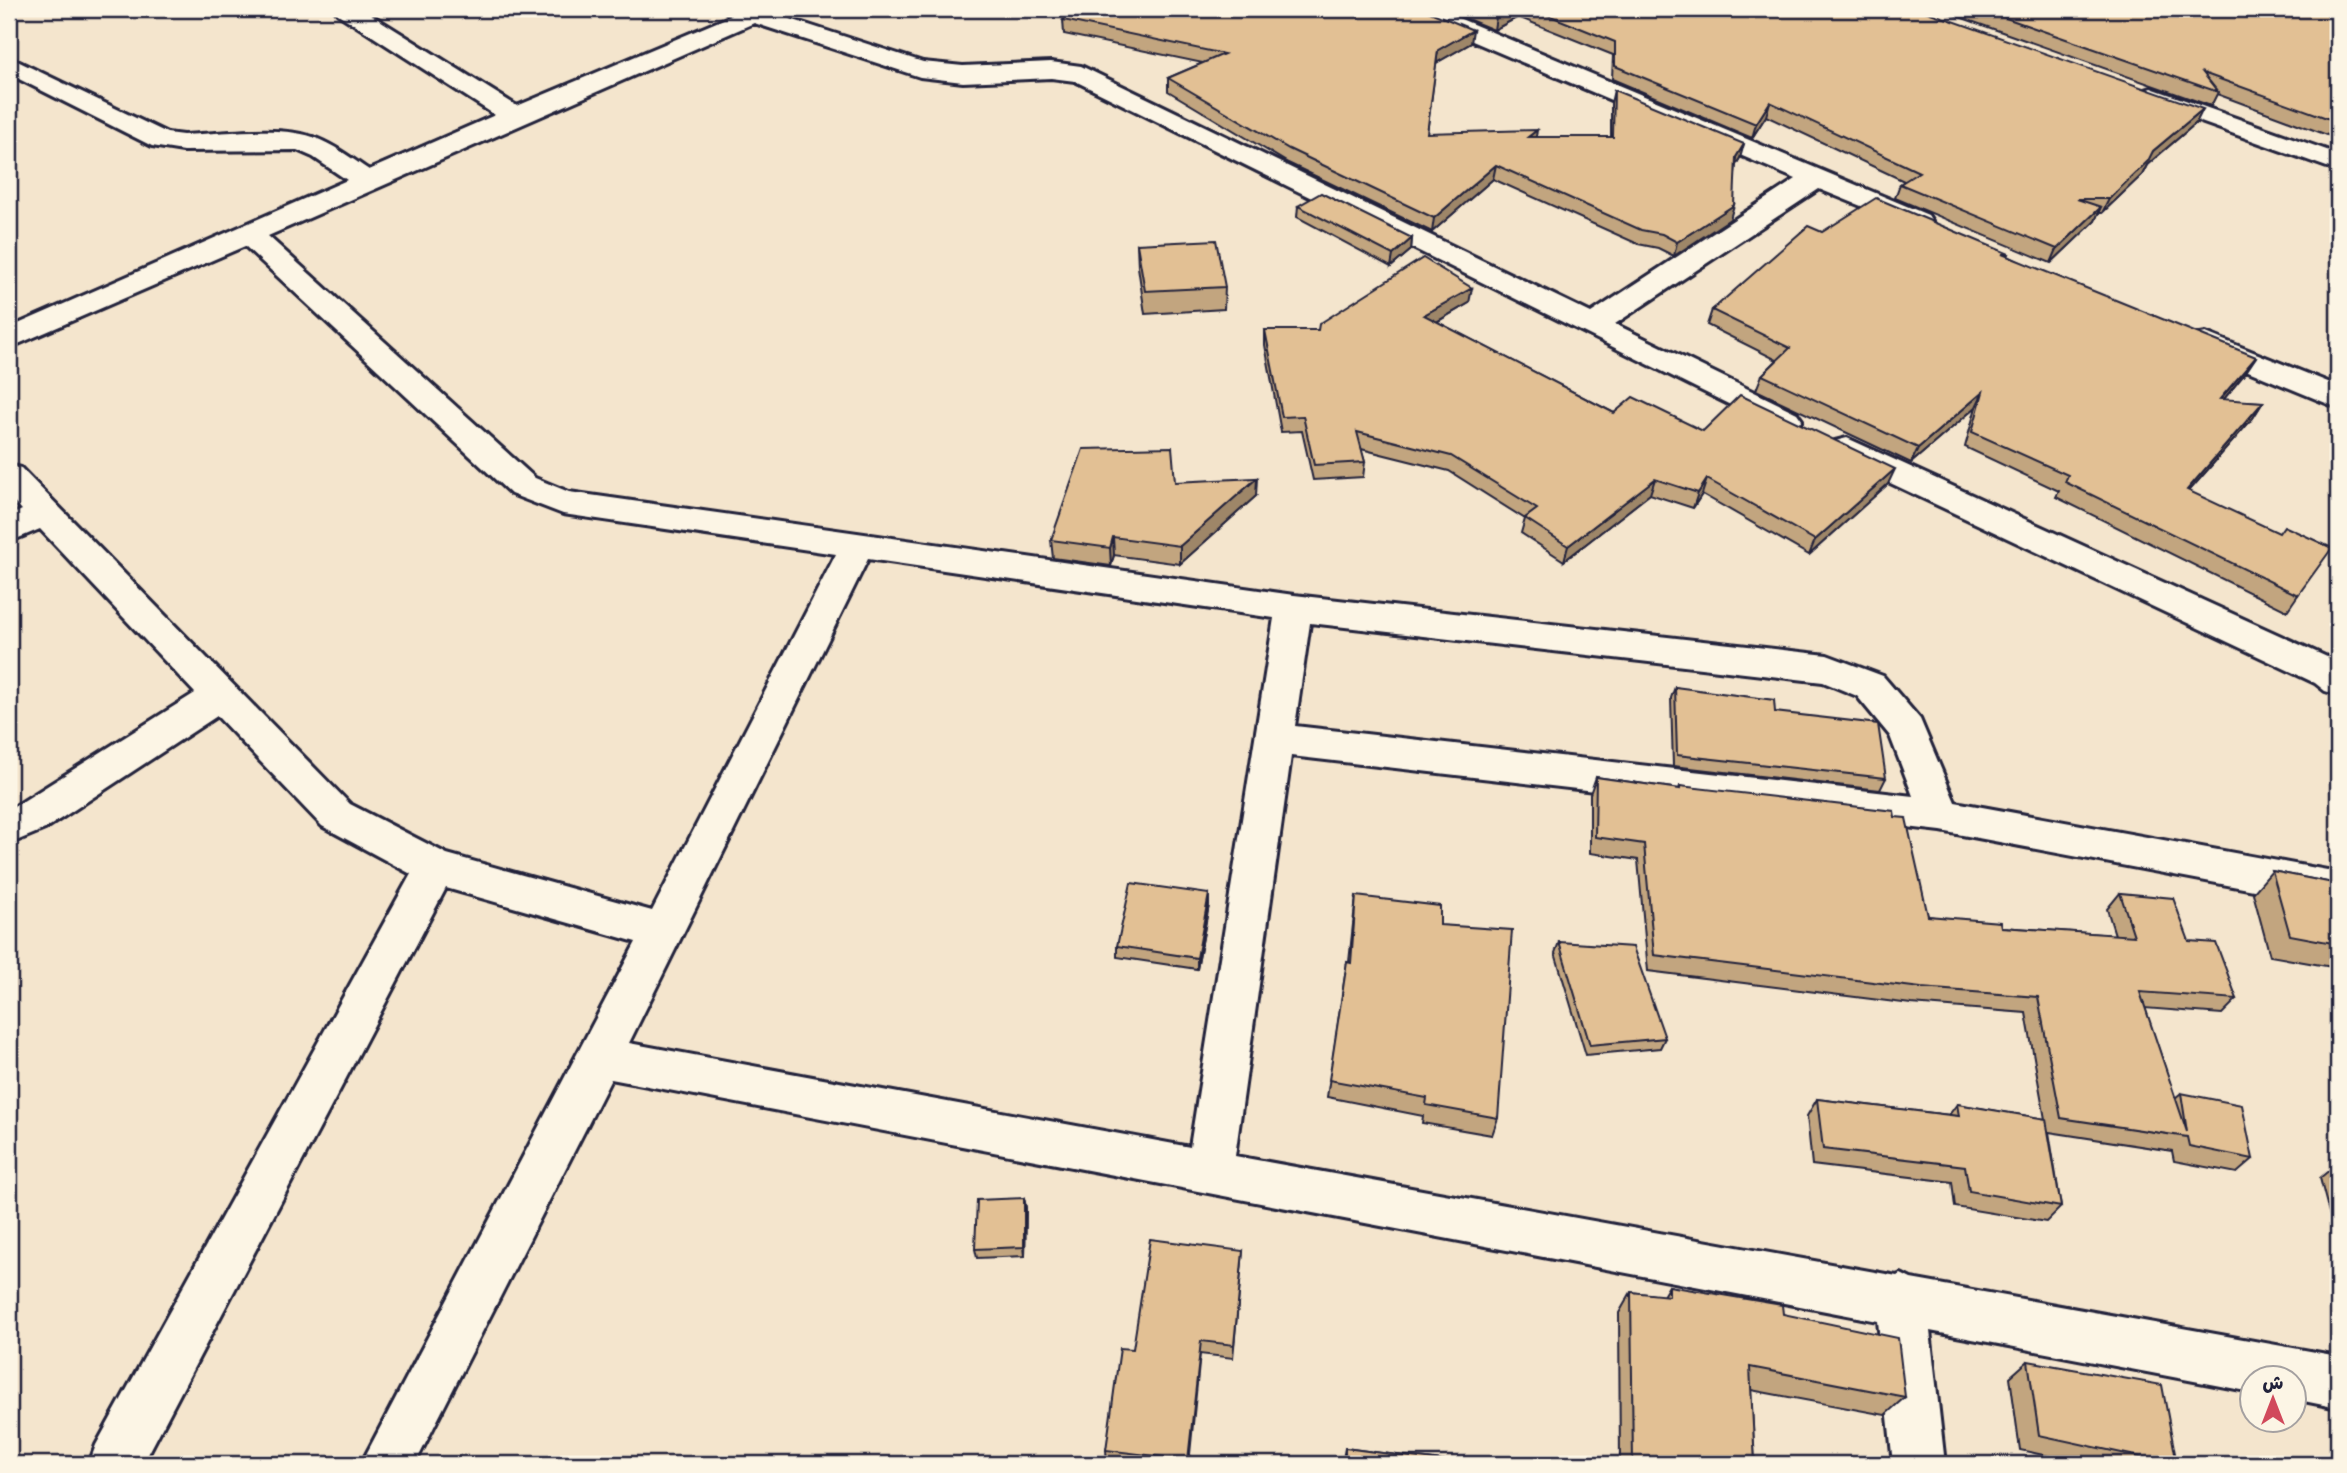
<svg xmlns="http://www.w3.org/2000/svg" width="2347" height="1473" viewBox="0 0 2347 1473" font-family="Pangolin,'Playpen Sans Arabic',sans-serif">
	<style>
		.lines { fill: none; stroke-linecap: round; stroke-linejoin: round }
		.minor-casing { stroke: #22223b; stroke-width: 6 }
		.minor { fill: #fcf5e5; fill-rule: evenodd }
		.wall { fill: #c2a57f; stroke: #22223b; stroke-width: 2 }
		.shaded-wall { fill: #9e8668; stroke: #22223b; stroke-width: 2 }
		.building { fill: #e2c094; stroke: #22223b; stroke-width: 2 }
	</style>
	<rect width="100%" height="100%" fill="#f4e5cd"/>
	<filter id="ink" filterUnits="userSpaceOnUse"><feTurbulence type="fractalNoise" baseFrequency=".0143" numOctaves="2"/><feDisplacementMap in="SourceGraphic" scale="14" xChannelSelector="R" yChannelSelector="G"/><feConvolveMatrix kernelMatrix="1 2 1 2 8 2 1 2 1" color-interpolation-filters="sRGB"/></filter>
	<g filter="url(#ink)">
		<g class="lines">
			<g class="minor-casing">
				<g id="minor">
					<path d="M334 9H362L517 106 731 16 723 9H779L775 14 923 62 963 66 1051 62 1081 66 1591 313 1796 179 1409 14 1405 9H1437L1928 215 1932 221 1928 227 1918 229 1819 189 1615 324 1797 413 1802 420 1797 427 1786 430 1775 427 1075 81 1051 78 963 82 920 77 754 23 268 236 535 478 569 492 1294 595 1827 655 1883 676 1920 719 1955 802 2338 872V906L1941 831 1291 756 1235 1156 1897 1276 1901 1274 1911 1279 2338 1356V1408L2294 1399V1378H2252V1392L1930 1331 1945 1464H1893L1878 1321 611 1079 415 1464H361L636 942 446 888 143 1464H89L96 1445 411 874 322 826 217 716 45 829 9 844V810L195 693 40 529 9 542V516L22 510 9 496V465L21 468 350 804 447 854 652 911 836 554 563 514 511 494 245 246 9 348V328L347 180 313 157 297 150 183 151 152 146 9 74V57L167 133 183 135C222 134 276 125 313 137 333 144 351 158 369 170L495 115 338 14ZM868 559 1274 618 1190 1147 629 1043ZM1310 623 1823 682 1857 696 1890 736 1913 796 1295 726Z"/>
					<polygon points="2151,88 2338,154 2338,171 2142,101 2138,96 2142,91"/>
					<polygon points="2206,333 2338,386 2338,408 2195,349 2191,342 2195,335"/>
					<polygon points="1847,438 2338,662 2338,695 2325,691 2315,683 1835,457 1831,449 1835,441"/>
				</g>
			</g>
			<use href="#minor" class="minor"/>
		</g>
		<g class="wall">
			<polygon points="1443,9 1919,9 2196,123 2147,165 2142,175 2102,213 2098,213 2095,221 2051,263 1895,198 1900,184 1904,181 1766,116 1752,138 1612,79 1613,55 1518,17 1494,30"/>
			<polygon points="1937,9 2338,9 2338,139 2217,94 2211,106"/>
			<polygon points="1063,20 1471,43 1436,63 1427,133 1536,137 1611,137 1611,103 1614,90 1740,158 1736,165 1730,219 1674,256 1658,248 1638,244 1493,179 1432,232 1288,163 1168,91 1168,78 1203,63 1064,34"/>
			<polygon points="1298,206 1412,238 1411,250 1391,267 1297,217"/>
			<polygon points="1822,232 2009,254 2008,256 2246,372 2223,400 2263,402 2253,418 2189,491 2298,595 2287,611 2056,497 2059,491 1965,447 1976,407 1911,463 1756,390 1762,375 1777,360 1707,325 1712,310"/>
			<polygon points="1137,244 1225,287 1224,309 1145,314 1138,267"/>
			<polygon points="1469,303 1437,322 1614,413 1703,431 1888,484 1809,555 1702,494 1693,508 1650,494 1564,561 1521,533 1525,519 1449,471 1361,449 1365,462 1363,477 1313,480 1302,431 1281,432 1265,345 1265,330 1318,330"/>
			<polygon points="1175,482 1256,496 1180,564 1114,555 1111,566 1053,558 1051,540"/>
			<polygon points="1675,687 1775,712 1886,778 1880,790 1673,766 1671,698"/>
			<polygon points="1596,777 1679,789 1680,786 1895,817 1928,916 2001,927 2115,935 2107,909 2120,893 2189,941 2237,999 2222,1014 2145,1008 2175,1098 2181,1093 2253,1159 2237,1173 2174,1161 2172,1151 2049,1132 2061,1207 2046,1222 1955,1207 1952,1182 1812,1165 1807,1116 1817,1099 1949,1115 1957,1104 2045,1119 2026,1013 1911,1004 1648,971 1638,860 1590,853 1590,794"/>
			<polygon points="2272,871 2338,884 2338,968 2270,956 2253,893"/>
			<polygon points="1209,894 1209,905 1197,969 1117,957 1117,946"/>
			<polygon points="1356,896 1440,925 1498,1118 1492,1135 1422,1123 1423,1116 1327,1097 1347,962 1349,962"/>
			<polygon points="1559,942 1665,1038 1660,1048 1586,1055 1555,953"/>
			<polygon points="2338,1163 2338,1247 2320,1178"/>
			<polygon points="1024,1198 1026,1208 1025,1256 977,1258 975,1249"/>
			<polygon points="1243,1251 1233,1358 1200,1354 1189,1464 1133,1464 1107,1461 1106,1450 1133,1349"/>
			<polygon points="1669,1286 1783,1314 1905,1397 1885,1415 1751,1390 1755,1464 1620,1464 1619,1313 1631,1292 1663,1296"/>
			<polygon points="2028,1361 2177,1464 2085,1464 2020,1450 2010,1377"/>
			<polygon points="2338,1439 2338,1460 2332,1442"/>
			<polygon points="1345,1448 1464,1464 1342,1464"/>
		</g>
		<g class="shaded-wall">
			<polygon points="1511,9 1519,9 1518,17 1494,30 1496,17"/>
			<polygon points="1473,30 1471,43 1436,63 1438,50"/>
			<polygon points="1770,102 1766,116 1752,138 1756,124"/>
			<polygon points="2203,109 2196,123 2147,165 2142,175 2102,213 2109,199 2153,151"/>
			<polygon points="1537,130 1535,144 1528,137"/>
			<polygon points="1744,144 1740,158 1732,171 1736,157"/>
			<polygon points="1496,165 1493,179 1432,232 1434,218"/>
			<polygon points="1734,205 1730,219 1674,256 1677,242"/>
			<polygon points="2101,207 2095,221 2051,263 2057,249"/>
			<polygon points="1412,238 1411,250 1391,267 1393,255"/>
			<polygon points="1472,288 1469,303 1422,330 1424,315"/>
			<polygon points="2256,357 2246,372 2211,415 2220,399"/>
			<polygon points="1983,392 1976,407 1911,463 1918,448"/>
			<polygon points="2263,402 2253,418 2177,505 2187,490"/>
			<polygon points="1895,469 1888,484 1809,555 1815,540"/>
			<polygon points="1257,478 1256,496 1180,564 1180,546"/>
			<polygon points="1655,479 1650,494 1564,561 1568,546"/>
			<polygon points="1707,479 1702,494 1693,508 1698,493"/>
			<polygon points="1113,537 1114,555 1111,566 1110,548"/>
			<polygon points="1209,894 1209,905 1197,969 1197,958"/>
			<polygon points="1024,1198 1026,1208 1025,1256 1024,1247"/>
		</g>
		<g class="building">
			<polygon points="1074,9 1423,9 1473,30 1438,50 1427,133 1537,130 1528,137 1613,137 1614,90 1744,144 1736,157 1734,205 1677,242 1662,234 1641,230 1496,165 1434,218 1289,149 1168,78 1224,54 1063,20"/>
			<polygon points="1477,9 1511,9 1496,17"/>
			<polygon points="1533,9 1919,9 2203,109 2153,151 2148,161 2109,199 2077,199 2101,207 2057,249 1900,184 1919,172 1770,102 1756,124 1615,66 1615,42"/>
			<polygon points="1980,9 2338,9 2338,122 2203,73 2218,92"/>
			<polygon points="1321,193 1412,238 1393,255 1298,206"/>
			<polygon points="1876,198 2009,254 2002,254 2256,357 2220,399 2263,402 2187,490 2279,533 2284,526 2332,548 2298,595 2065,482 2068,475 1972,432 1983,392 1918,448 1762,375 1790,348 1712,310 1808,226 1822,232"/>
			<polygon points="1216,240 1225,287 1145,291 1137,244"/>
			<polygon points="1423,258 1472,288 1424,315 1614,413 1633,397 1703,431 1740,395 1895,469 1815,540 1707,479 1698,493 1655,479 1568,546 1525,518 1537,509 1451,456 1357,432 1365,462 1314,465 1303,416 1282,417 1265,330 1318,330 1319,324"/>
			<polygon points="1172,447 1175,482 1257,478 1180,546 1113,537 1110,548 1051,540 1083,449"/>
			<polygon points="1675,687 1774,700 1775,712 1878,724 1886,778 1677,755"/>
			<polygon points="1596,777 1680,789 1680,786 1894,811 1895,817 1906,818 1928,916 2000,922 2001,927 2134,936 2120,893 2173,898 2189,941 2216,943 2237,999 2140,992 2187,1132 2181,1093 2242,1105 2253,1159 2189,1146 2187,1137 2061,1118 2038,997 1921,988 1654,955 1644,844 1595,837"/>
			<polygon points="2272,871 2338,884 2338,944 2290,935"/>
			<polygon points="1131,883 1209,894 1197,958 1117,946"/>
			<polygon points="1356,896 1440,906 1440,925 1512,930 1498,1118 1426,1105 1427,1098 1329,1080 1347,962 1351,963"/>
			<polygon points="1559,942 1633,947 1665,1038 1590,1045"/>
			<polygon points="1817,1099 1959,1116 1957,1104 2046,1119 2061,1207 1969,1191 1965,1166 1823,1149"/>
			<polygon points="1024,1198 1024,1247 975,1249 977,1200"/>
			<polygon points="1150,1239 1243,1251 1234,1345 1201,1341 1188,1460 1106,1450 1120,1348 1133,1349"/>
			<polygon points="1669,1286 1782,1305 1783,1314 1898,1338 1905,1397 1750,1367 1755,1464 1633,1464 1631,1292 1669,1296"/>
			<polygon points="2028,1361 2162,1385 2177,1464 2172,1464 2039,1435"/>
			<polygon points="1345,1448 1464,1464 1345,1464"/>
		</g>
	</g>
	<rect width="2347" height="1473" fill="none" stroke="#fcf5e5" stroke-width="35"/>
	<rect x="18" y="18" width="2312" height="1438" fill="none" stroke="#22223b" stroke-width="2.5" filter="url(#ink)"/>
	<g transform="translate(2273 1399)"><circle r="33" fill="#fcf5e5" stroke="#a5a1a1" stroke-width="2"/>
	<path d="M0-5L12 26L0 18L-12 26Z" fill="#d1495b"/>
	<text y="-10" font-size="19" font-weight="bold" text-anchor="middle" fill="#22223b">ش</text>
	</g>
</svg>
